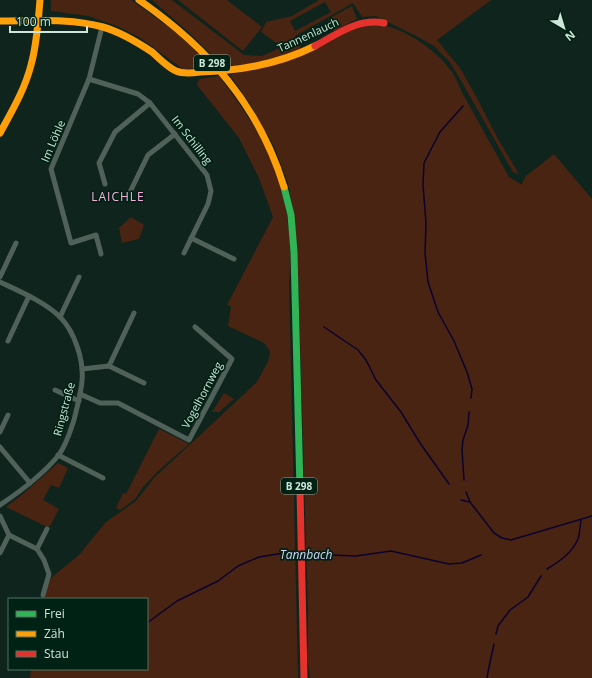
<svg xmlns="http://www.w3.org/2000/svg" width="592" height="678" viewBox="0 0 592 678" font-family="'Open Sans',sans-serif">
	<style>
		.green { fill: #492412; fill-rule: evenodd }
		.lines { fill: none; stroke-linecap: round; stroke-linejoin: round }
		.stream { stroke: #0b032f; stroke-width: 1.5 }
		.street { stroke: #506159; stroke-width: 5 }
		.fast { stroke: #30b455; stroke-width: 7 }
		.slow { stroke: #ff9f0a; stroke-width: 7 }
		.jam { stroke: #e5322d; stroke-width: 7 }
		.labels { text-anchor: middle; stroke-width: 3.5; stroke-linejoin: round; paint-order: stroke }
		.shield { fill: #002214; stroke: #90ab9f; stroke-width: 1 }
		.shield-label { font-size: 10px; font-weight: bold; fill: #cee6da }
		.street-label { font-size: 11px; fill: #cee6da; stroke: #002214 }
		.neighbourhood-label { font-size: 12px; letter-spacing: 1px; fill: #f9b0dc; stroke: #002214 }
		.water-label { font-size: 12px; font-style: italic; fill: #d1d3f7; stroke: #002214 }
	</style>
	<rect width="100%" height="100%" fill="#0f241c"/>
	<g class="green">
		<polygon points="51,0 131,0 169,27 190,45 211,68 183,69 139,37 117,26 88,16 51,11"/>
		<path d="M152 0H172L244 55 262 56 282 47 261 32 266 22 292 16 319 0H491L437 40 460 68 478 100 498 139 519 174 513 172 459 77 449 61 434 46 420 38 376 16 362 17 353 3 295 36 302 51C275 61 252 66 223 67L194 37ZM325 2 331 12 295 31 290 21Z"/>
		<polygon points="178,0 227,0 262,27 243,51"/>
		<polygon points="352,6 357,19 334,31 328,19"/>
		<path d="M373 24C401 25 436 49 452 72 457 79 459 87 463 94 478 122 494 149 509 177L522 185V183L526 176 554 154 592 199V678H310L308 664V611L298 271 292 204 288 183 274 146 250 104 230 75 244 71 357 28Z"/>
		<path d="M219 76C236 99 253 122 266 148 285 188 294 237 289 282L298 678H30L31 669H147V599H44L45 593 51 578 79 555 106 522 136 501 154 478 256 383 268 362 270 351 264 343 228 326 231 306 227 305 273 217 259 178 239 138 197 85 199 79Z"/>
		<polygon points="131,217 144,225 139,239 122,243 119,228"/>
		<polygon points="224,393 234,399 219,412 212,412"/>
		<polygon points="159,429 189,444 158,471 143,487 135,499 120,510 116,508 123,493 126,494"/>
		<polygon points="58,463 68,468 59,488 51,485 43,500 59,509 50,526 47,527 6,507 23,494"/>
	</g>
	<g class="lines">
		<g class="stream">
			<polyline points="463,106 440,132 424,163 423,185 426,223 425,253 428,282 438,312 454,341 467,372 472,389 471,398"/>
			<polyline points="324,327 358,350 366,360 376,380 401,412 420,443 449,484"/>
			<polyline points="464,480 462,450 463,440 468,425 469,412"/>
			<polyline points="466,492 470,502 494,533 502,538 511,540 592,516"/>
			<polyline points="461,500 470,502"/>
			<polyline points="304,554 356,556 391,551 449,564 462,563 481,555"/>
			<path d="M547 569C560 561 572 553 578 539 580 533 580 526 581 520"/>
			<polyline points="147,623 177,601 218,581 238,566 259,557 284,553 299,554"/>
			<polyline points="496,634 498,626 510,610 528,597 541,576"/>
			<polyline points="487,678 489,667 494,644"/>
		</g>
		<g class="street">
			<polyline points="89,79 138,94 150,103 207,175 211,191 208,204 184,253"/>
			<polyline points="105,184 99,163 115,132 150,103"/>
			<polyline points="130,192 148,155 175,134"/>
			<polyline points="191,238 234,259"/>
			<polyline points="101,254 96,235 71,243 51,169 89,79 102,27"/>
			<polyline points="0,277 16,243"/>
			<path d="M0 282C19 291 45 302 60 317 75 332 84 361 82 381 81 394 77 407 74 420 70 432 66 446 58 456 42 475 21 491 0 505"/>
			<polyline points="60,317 79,277"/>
			<polyline points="8,341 29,296"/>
			<polyline points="109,366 134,313"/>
			<polyline points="82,369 109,366 144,383"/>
			<polyline points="55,390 79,401"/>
			<polyline points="80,394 100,403 118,403 189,440 232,359 195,327"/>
			<polyline points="0,432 8,415"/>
			<polyline points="0,447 30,483"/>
			<polyline points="58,455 103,478"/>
			<polyline points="0,516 9,535 37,549 44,560 49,574 43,595"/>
			<polyline points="37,549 47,529"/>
			<polyline points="0,553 9,535"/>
		</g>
		<polyline class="fast" points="284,187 291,215 294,252 300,489"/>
		<g class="slow">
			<path d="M139 0C208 48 259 105 284 187"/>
			<path d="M0 21C34 21 70 18 103 27 120 32 137 42 152 52 159 58 167 67 176 71 183 74 193 73 200 72 240 71 279 64 315 46"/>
			<path d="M0 133C12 111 25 89 31 65 37 44 38 22 40 0"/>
		</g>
		<g class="jam">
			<path d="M315 46C337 34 358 18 384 23"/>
			<polyline points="300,489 304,678"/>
		</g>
	</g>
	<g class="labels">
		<g class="shield">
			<rect x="194" y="55" width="36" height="16" rx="3"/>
			<rect x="281" y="478" width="36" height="16" rx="3"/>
		</g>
		<g class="shield-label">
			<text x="212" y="67">B 298</text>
			<text x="299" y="490">B 298</text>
		</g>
		<g class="street-label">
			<text transform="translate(308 35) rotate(-25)" y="4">Tannenlauch</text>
			<text transform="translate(192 140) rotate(52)" y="4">Im Schilling</text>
			<text transform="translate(53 141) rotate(-67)" y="4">Im Löhle</text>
			<text transform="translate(202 395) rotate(-62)" y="4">Vogelhornweg</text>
			<text transform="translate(64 409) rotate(-75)" y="4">Ringstraße</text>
		</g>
		<g class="neighbourhood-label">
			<text x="118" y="201">LAICHLE</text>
		</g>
		<g class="water-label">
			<text x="306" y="559">Tannbach</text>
		</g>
	</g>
	<rect x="8" y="598" width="140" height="72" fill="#002214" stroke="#527063"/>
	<rect x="16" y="611" width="20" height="6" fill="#30b455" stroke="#527063"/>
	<text x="44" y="618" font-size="12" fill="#cee6da">Frei</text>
	<rect x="16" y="631" width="20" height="6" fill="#ff9f0a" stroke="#527063"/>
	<text x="44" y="638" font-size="12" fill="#cee6da">Zäh</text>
	<rect x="16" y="651" width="20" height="6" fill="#e5322d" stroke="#527063"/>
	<text x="44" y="658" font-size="12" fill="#cee6da">Stau</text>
	<g transform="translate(564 28) rotate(142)" stroke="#002214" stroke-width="3" paint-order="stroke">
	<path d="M0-3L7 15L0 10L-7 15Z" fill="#cee6da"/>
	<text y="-6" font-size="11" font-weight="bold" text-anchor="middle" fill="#cee6da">N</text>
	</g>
	<path d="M10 26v6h77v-6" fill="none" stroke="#cee6da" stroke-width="2"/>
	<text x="16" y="26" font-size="12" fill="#cee6da" stroke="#002214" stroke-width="3" paint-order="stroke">100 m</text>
</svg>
